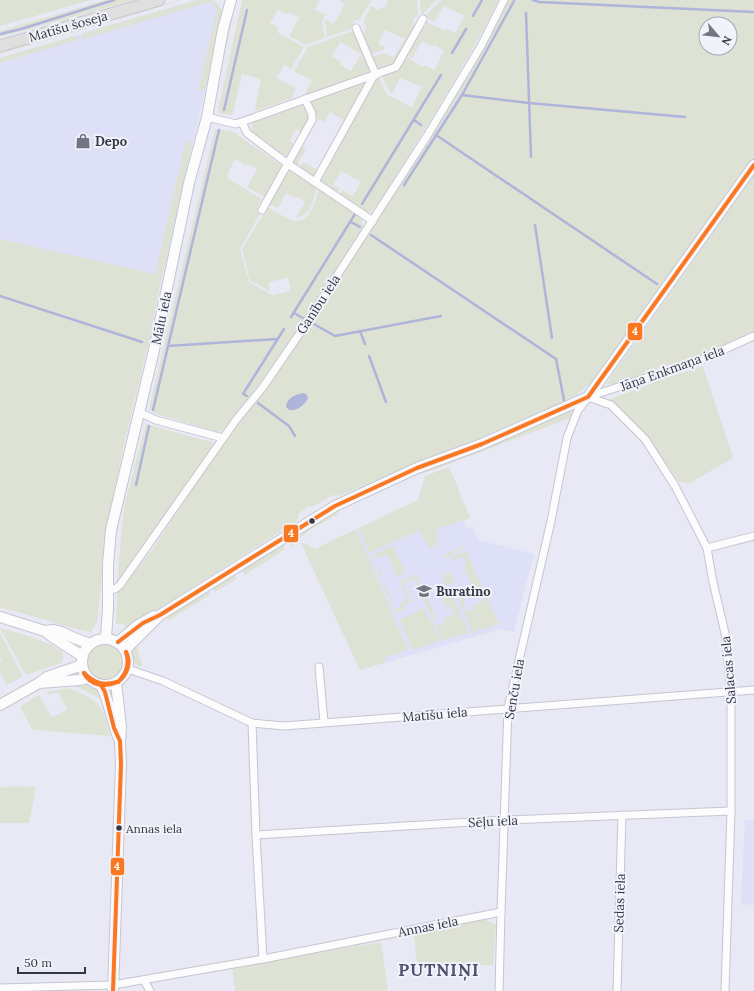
<svg xmlns="http://www.w3.org/2000/svg" width="754" height="991" viewBox="0 0 754 991" font-family="Lora,serif">
	<style>
		.built { fill: #dee0f8 }
		.green { fill: #dee2d4; fill-rule: evenodd }
		.water { fill: #afb4da }
		.lines { fill: none; stroke-linecap: round; stroke-linejoin: round }
		.stream { stroke: #afb4da; stroke-width: 2.5 }
		.street-casing { stroke: #c4c6d1; stroke-width: 9 }
		.secondary-casing { stroke: #c4c6d1; stroke-width: 12 }
		.primary-casing { stroke: #c7c7cf; stroke-width: 13 }
		.street { stroke: #fcfcfd; stroke-width: 7 }
		.secondary { stroke: #fcfcfd; stroke-width: 10 }
		.primary { stroke: #dfe0dd; stroke-width: 11 }
		.bus-1-casing { stroke: #f2f3fa; stroke-width: 7 }
		.bus-1 { stroke: #fb7822; stroke-width: 4 }
		.bus-dot { fill: #353745; stroke: #f2f3fa; stroke-width: 1.5 }
		.labels { text-anchor: middle; stroke-width: 4; stroke-linejoin: round; paint-order: stroke }
		.bus-label { font-size: 12px; fill: #353745; stroke: #f2f3fa; text-anchor: start }
		.street-label { font-size: 13px; fill: #353745; stroke: #f2f3fa }
		.poi-label { font-size: 13px; font-weight: bold; fill: #353745; stroke: #f2f3fa; text-anchor: start }
		.district-label { font-size: 17px; font-weight: bold; letter-spacing: 1px; fill: #4e516f; stroke: #f2f3fa }
		.line-badge { stroke: #f2f3fa; stroke-width: 1.5 }
		.badge-label { font-size: 11px; text-anchor: middle; font-weight: bold; fill: #fff }
	</style>
	<rect width="100%" height="100%" fill="#e8e9f4"/>
	<g class="built">
		<polygon points="197,0 214,0 223,12 161,281 0,247 0,58"/>
		<polygon points="451,471 470,518 464,521 467,529 473,527 478,540 534,554 514,632 501,629 360,670 306,554 418,500 425,478"/>
		<polygon points="745,820 754,821 754,905 741,904"/>
	</g>
	<g class="green">
		<polygon points="0,0 91,0 0,26"/>
		<polygon points="105,0 134,0 0,37 0,31"/>
		<polygon points="180,0 183,0 0,54 0,53"/>
		<polygon points="197,0 214,0 223,12 205,89 198,91 217,9 210,2 84,39 81,38 83,33"/>
		<polygon points="242,0 320,0 315,9 325,15 322,21 325,38 306,45 289,36 299,18 289,12 287,14 278,10 270,23 279,28 277,32 304,47 291,69 284,65 277,78 296,89 292,98 256,111 255,109 261,79 242,74 233,113 231,115 219,113 218,111"/>
		<polygon points="338,0 369,0 371,1 359,20 355,20 352,25 351,29 327,37 325,21 326,20 334,24 345,4"/>
		<polygon points="388,0 417,0 418,14 414,19 413,24 415,28 395,66 377,71 370,57 385,53 393,58 405,39 385,30 378,44 385,47 383,50 369,55 361,35 365,31 366,26 363,22 371,6 379,10 381,7 384,8"/>
		<polygon points="420,0 436,0 423,14 421,13"/>
		<path d="M441 0H499C462 71 419 139 376 207L371 212H365L340 195 342 190 353 196 361 182 341 171 333 185 340 189 336 193 319 180 374 78 379 77 386 94 412 107 422 87 400 78 392 94 389 91 382 76C396 71 398 69 405 56L423 67 425 65 434 70 444 51 434 45 433 47 422 41 412 58 407 54 419 30C424 29 426 26 427 22L445 31 447 29 455 33 465 16 444 6 434 22 425 16Z"/>
		<path d="M507 0H754V159L594 380 576 395 543 412 440 454 338 496 333 495 312 507 310 505 299 513 297 521 129 628 122 624H116L117 594 155 546 206 468 263 387 312 323 456 91ZM706 24H730V48H706Z"/>
		<polygon points="233,11 233,16 212,113 211,103"/>
		<path d="M353 31 362 47 372 72 307 96 305 94 312 81 294 71 308 47ZM340 42 361 54 351 71 340 65 341 62 332 57Z"/>
		<polygon points="77,35 77,40 0,63 0,58"/>
		<polygon points="363,82 366,84 338,136 336,135 344,120 330,112 324,122 318,119 309,101"/>
		<path d="M303 104 305 106 310 117 301 133 297 128 290 140 294 146 287 155 281 154 253 134C250 129 251 126 255 121Z"/>
		<path d="M215 129 232 131 283 167 266 198 247 187 257 169 247 163 246 165 235 159 227 175 228 176 227 178 262 199 257 207 258 209 261 212 240 249 249 282 272 295 291 291 288 278 269 282 270 291 250 281 242 249 268 207C274 211 290 221 296 221 312 222 316 198 319 187L362 217 363 227 297 330 263 379 224 430 218 432 157 414 149 409Z"/>
		<polygon points="186,140 191,142 192,145 161,281 149,341 124,444 108,522 97,622 91,632 80,630 0,607 0,239 155,274"/>
		<polygon points="301,146 306,149 297,165 293,162"/>
		<polygon points="303,162 319,171 314,177 300,168"/>
		<path d="M292 169 318 185C313 199 312 215 296 218L305 202 297 197 295 198 286 193 278 208 269 204 289 170Z"/>
		<polygon points="754,175 754,333 703,356 658,368 617,384 606,384"/>
		<polygon points="703,366 733,458 690,483 679,482 646,436 608,400 657,381"/>
		<polygon points="571,411 572,412 572,415 568,419 422,474 423,471"/>
		<polygon points="146,424 215,443 135,560 117,582 124,507"/>
		<polygon points="449,467 470,518 437,529 437,544 429,549 420,530 369,553 359,528 418,500 425,476"/>
		<polygon points="339,511 339,514 311,529 291,546 288,541"/>
		<polygon points="356,529 408,650 384,658 386,662 360,670 301,543 305,543 315,549"/>
		<polygon points="283,544 285,549 245,575 242,570"/>
		<polygon points="393,546 405,571 403,572 403,574 397,577 387,555 380,558 378,555 372,558 377,569 379,569 382,575 380,576 386,588 387,587 395,609 402,607 400,603 408,600 399,582 417,574 418,577 417,577 425,597 427,596 438,625 445,623 443,619 454,614 450,606 447,608 440,594 447,591 448,593 450,591 469,633 443,640 414,579 403,583 411,601 404,606 405,609 396,614 370,556"/>
		<polygon points="464,546 465,548 442,559 446,554"/>
		<polygon points="466,551 499,624 473,632 453,590 458,586 464,600 463,601 466,612 474,609 473,606 484,601 480,593 476,594 463,566 467,564 463,556 452,561 451,557"/>
		<polygon points="451,572 455,581 446,586 442,576"/>
		<polygon points="234,575 237,579 215,592 213,588"/>
		<polygon points="208,591 210,595 168,621 166,617"/>
		<polygon points="424,608 441,640 412,650 400,620"/>
		<path d="M0 628C22 634 44 639 63 652V660L61 663 26 675Z"/>
		<polygon points="0,633 22,675 22,677 7,685 0,673 0,661 2,660 0,656"/>
		<path d="M136 643 142 664 141 667C129 664 131 651 136 643Z"/>
		<circle cx="105" cy="662" r="19"/>
		<path d="M83 683C93 685 98 690 104 698L102 700 74 685Z"/>
		<path d="M69 688C100 702 102 703 110 736L36 730 32 729 20 706 39 695 52 717 67 710 59 693H54L48 695 47 692Z"/>
		<polygon points="14,786 36,787 29,823 0,823 0,788"/>
		<polygon points="485,919 496,925 493,965 417,965 414,935"/>
		<polygon points="381,942 388,991 235,991 232,967"/>
	</g>
	<path class="water" d="M304 393 307 395 308 399C303 406 297 411 289 410L286 407C286 398 296 394 304 393Z"/>
	<g class="lines">
		<g class="stream">
			<polyline points="533,0 539,2 754,12"/>
			<polyline points="526,13 531,157"/>
			<polyline points="473,16 482,0"/>
			<polyline points="0,34 21,29 114,0"/>
			<polyline points="452,53 466,29"/>
			<polyline points="462,95 529,103 685,117"/>
			<polyline points="224,110 247,10"/>
			<polyline points="414,120 421,125"/>
			<polyline points="436,135 657,284"/>
			<polyline points="404,185 462,95 514,1"/>
			<polyline points="362,204 441,75"/>
			<polyline points="351,222 360,227"/>
			<polyline points="535,225 552,338"/>
			<polyline points="371,235 556,359 564,400"/>
			<polyline points="0,296 142,342"/>
			<polyline points="294,313 303,318"/>
			<polyline points="291,317 355,214"/>
			<polyline points="312,323 335,336 441,316"/>
			<polyline points="360,331 365,344"/>
			<polyline points="168,346 277,339"/>
			<polyline points="369,356 386,402"/>
			<polyline points="247,396 243,394 284,329"/>
			<polyline points="258,403 289,426 295,436"/>
			<polyline points="153,410 219,130"/>
			<polyline points="136,485 149,426"/>
		</g>
		<g class="street-casing">
			<g id="street">
				<polyline points="356,28 376,75"/>
				<polyline points="207,117 236,124 396,67 423,19"/>
				<polyline points="242,122 247,133 288,164 373,221"/>
				<polyline points="315,182 373,77"/>
				<polyline points="262,210 312,120 312,114 305,99"/>
				<polyline points="588,397 611,405 645,439 675,486 707,548 713,582 725,633 731,692 731,811 725,991"/>
				<polyline points="588,397 703,359 754,336"/>
				<polyline points="139,412 156,420 223,438"/>
				<polyline points="707,548 754,536"/>
				<polyline points="108,590 115,589 120,585 236,420 263,387 300,333 427,136 481,46 504,0"/>
				<polyline points="319,667 324,722"/>
				<polyline points="128,669 163,681 252,723 284,726 754,690"/>
				<polyline points="252,723 256,835 263,959"/>
				<polyline points="256,835 505,820 731,811"/>
				<polyline points="144,980 150,991"/>
				<polyline points="0,988 113,985 263,959 501,912"/>
				<polyline points="499,991 501,912 508,708 551,521 567,438 578,410 587,399"/>
				<polyline points="617,991 622,815"/>
			</g>
		</g>
		<g class="secondary-casing">
			<g id="secondary">
				<polyline points="0,617 45,631 54,630 62,632 74,638 90,644"/>
				<polyline points="45,631 51,636 82,656"/>
				<polyline points="106,638 108,608 108,564 111,530 154,350 189,183 207,117 223,29 231,0"/>
				<circle cx="105" cy="662" r="23"/>
				<polyline points="118,642 138,625 154,616"/>
				<polyline points="125,650 160,615 335,506 417,468 482,444 588,397 754,165"/>
				<polyline points="39,683 79,680 88,678"/>
				<path d="M101 685C110 702 111 721 119 739"/>
				<polyline points="0,705 39,683 47,677 82,665"/>
				<polyline points="113,991 121,764 120,741 121,727 116,683"/>
			</g>
		</g>
		<g class="primary-casing">
			<polyline id="primary" points="0,46 159,0"/>
		</g>
		<use href="#street" class="street"/>
		<use href="#secondary" class="secondary"/>
		<use href="#primary" class="primary"/>
		<g class="bus-1-casing">
			<g id="bus-1">
				<polyline points="118,642 143,623 160,615 335,506 417,468 482,444 588,397 754,165"/>
				<path d="M84 673C94 683 103 686 117 682"/>
				<path d="M84 673C90 685 105 688 117 682"/>
				<path d="M118 682C127 673 130 664 126 652"/>
				<path d="M118 682C127 675 132 663 126 652"/>
				<polyline points="101,685 105,692 114,728 120,741 121,764 113,991"/>
			</g>
		</g>
		<use href="#bus-1" class="bus-1"/>
	</g>
	<defs>
		<g id="shop-bare" transform="scale(1.2)"><path d="M-5-2.5h2.3a2.7 3.5 0 0 1 5.4 0H5L5.5 6h-11ZM-1.5-2.5h3a1.5 2.3 0 0 0-3 0Z" fill="#747582" stroke="#f2f3fa" stroke-width="2.5" paint-order="stroke"/></g>
		<g id="school-bare" transform="scale(1.2)"><path d="M0-5L7-2L0 1L-7-2ZM-4 1L0 2.5L4 1V4Q0 6-4 4Z" fill="#747582" stroke="#f2f3fa" stroke-width="2.5" paint-order="stroke"/></g>
	</defs>
	<g fill-rule="evenodd">
		<use href="#shop-bare" x="83" y="141"/>
		<use href="#school-bare" x="424" y="591"/>
	</g>
	<g class="bus-dot">
		<circle cx="312" cy="521" r="3.5"/>
		<circle cx="119" cy="828" r="3.5"/>
	</g>
	<g class="labels">
		<g class="bus-label">
			<text x="126" y="833">Annas iela</text>
		</g>
		<g class="street-label">
			<text transform="translate(68 26) rotate(-16)" y="5">Matīšu šoseja</text>
			<text transform="translate(318 304) rotate(-57)" y="5">Ganību iela</text>
			<text transform="translate(161 318) rotate(-78)" y="5">Mālu iela</text>
			<text transform="translate(672 368) rotate(-20)" y="5">Jāņa Enkmaņa iela</text>
			<text transform="translate(728 670) rotate(-95)" y="5">Salacas iela</text>
			<text transform="translate(514 689) rotate(-80)" y="5">Senču iela</text>
			<text transform="translate(435 714) rotate(-5)" y="5">Matīšu iela</text>
			<text transform="translate(493 821) rotate(-3)" y="5">Sēļu iela</text>
			<text transform="translate(619 903) rotate(-88)" y="5">Sedas iela</text>
			<text transform="translate(428 926) rotate(-11)" y="5">Annas iela</text>
		</g>
		<g class="poi-label">
			<text x="95" y="146">Depo</text>
			<text x="436" y="596">Buratino</text>
		</g>
		<g class="district-label">
			<text x="439" y="976">PUTNIŅI</text>
		</g>
	</g>
	<g class="line-badge">
		<rect x="627" y="322" width="16" height="19" rx="4" fill="#fb7822"/>
		<rect x="283" y="524" width="16" height="19" rx="4" fill="#fb7822"/>
		<rect x="110" y="857" width="15" height="19" rx="4" fill="#fb7822"/>
	</g>
	<g class="badge-label">
		<text x="635" y="335">4</text>
		<text x="291" y="537">4</text>
		<text x="117" y="870">4</text>
	</g>
	<g transform="translate(718 36) rotate(118)"><circle r="19" fill="#f2f3fa" stroke="#a6a8b2"/>
	<path d="M0-3L7 15L0 10L-7 15Z" fill="#747582"/>
	<text y="-6" font-size="11" font-weight="bold" text-anchor="middle" fill="#353745">N</text>
	</g>
	<path d="M18 967v6h67v-6" fill="none" stroke="#353745" stroke-width="2"/>
	<text x="24" y="967" font-size="12" fill="#353745" stroke="#f2f3fa" stroke-width="3" paint-order="stroke">50 m</text>
</svg>
